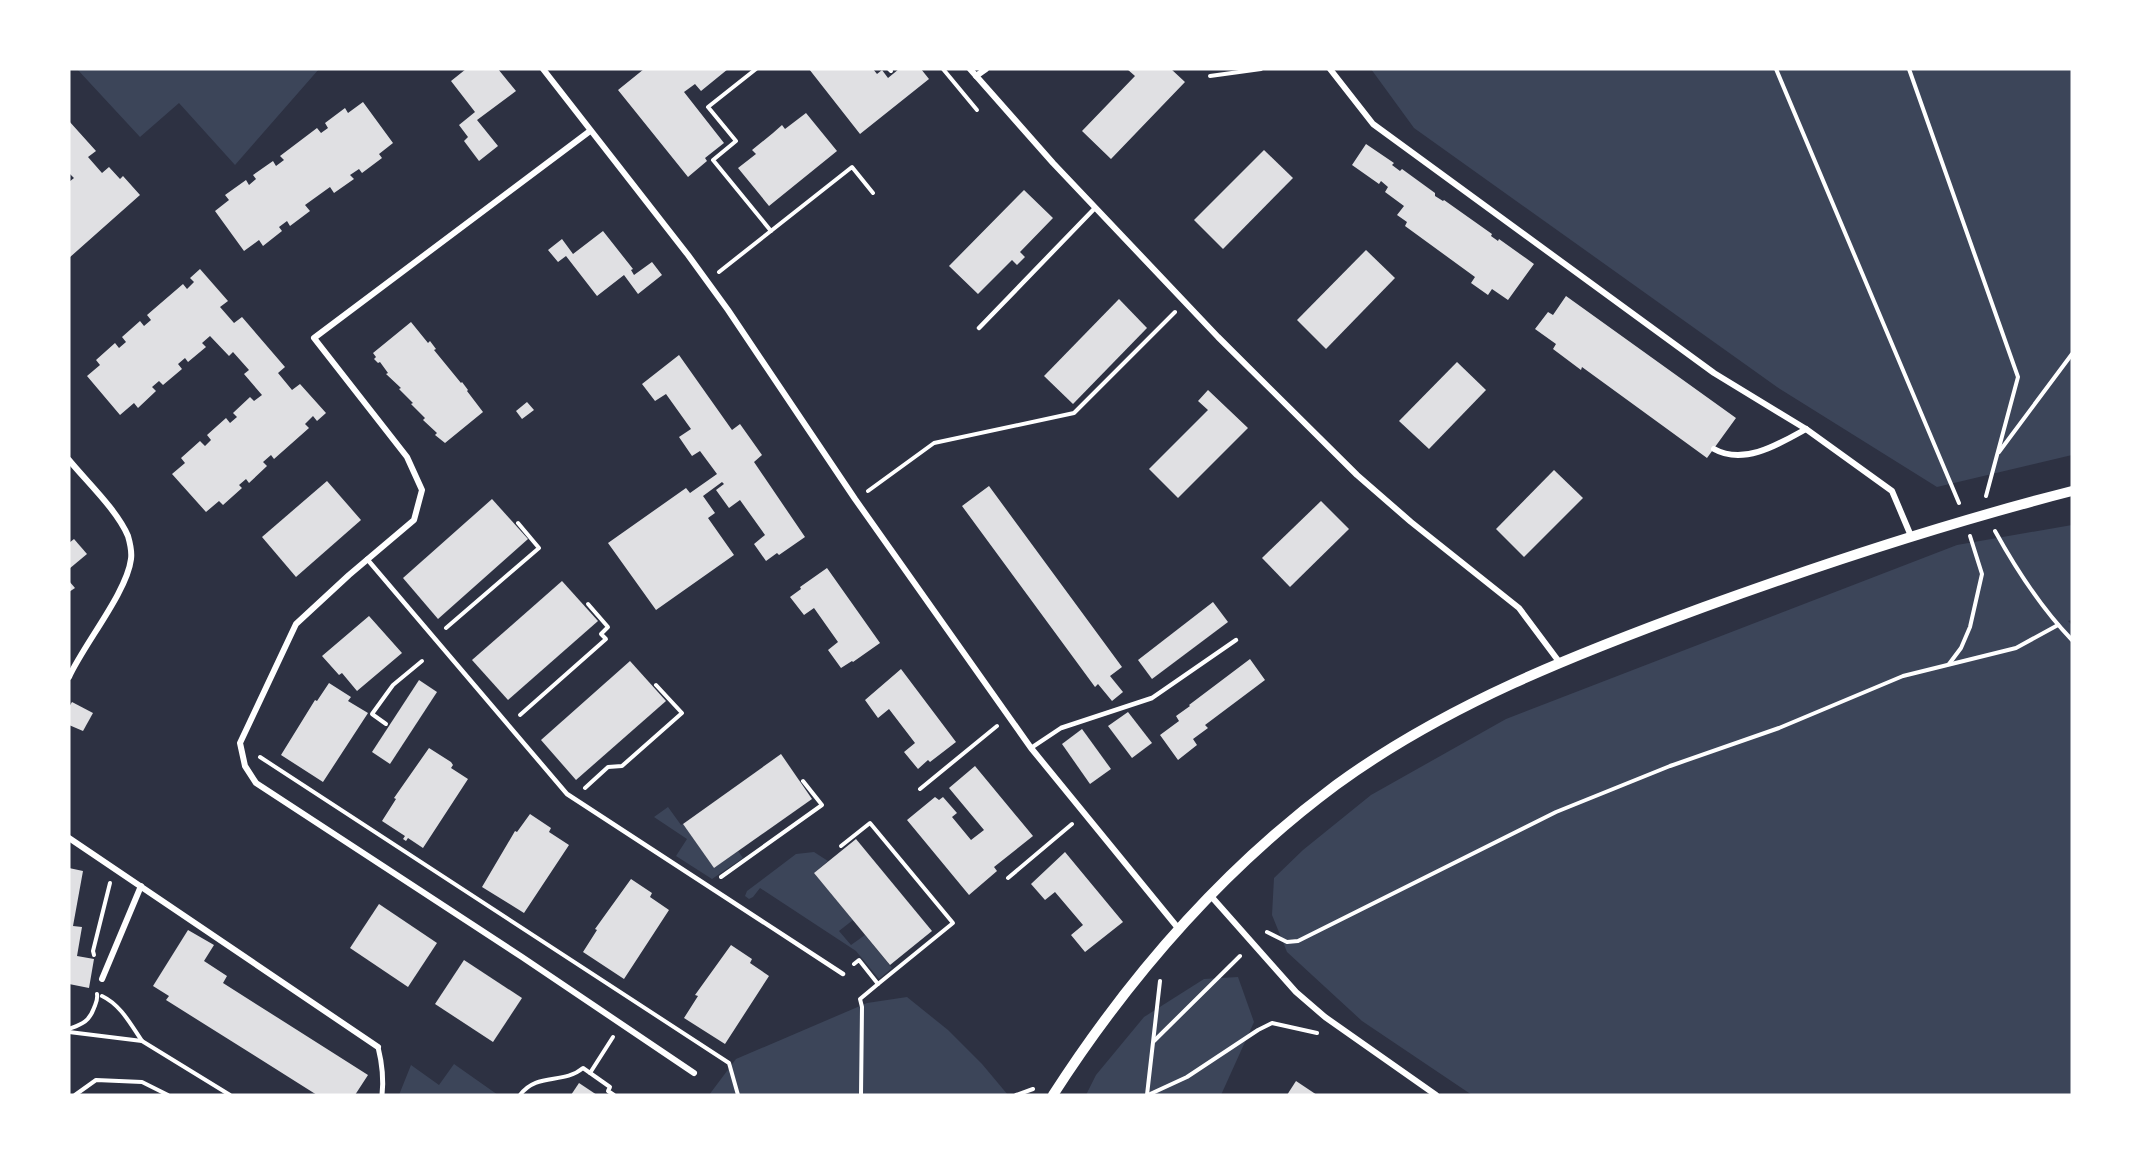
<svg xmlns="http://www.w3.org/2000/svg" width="2141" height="1164" viewBox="0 0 2141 1164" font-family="'Exo 2',sans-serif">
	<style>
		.green { fill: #3c4559 }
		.building { fill: #e0e0e3 }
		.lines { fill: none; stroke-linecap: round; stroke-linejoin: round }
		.path { stroke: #fff; stroke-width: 4 }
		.service { stroke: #fff; stroke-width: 4.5 }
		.pedestrian { stroke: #fff; stroke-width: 5 }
		.minor { stroke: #fff; stroke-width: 6 }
		.tertiary { stroke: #fff; stroke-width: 10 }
	</style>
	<rect width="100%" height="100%" fill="#2d3142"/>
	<g class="green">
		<polygon points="77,69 319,69 235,165 179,103 140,137"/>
		<polygon points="1371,69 2072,69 2072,455 1937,487 1777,387 1414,128"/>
		<polygon points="2072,525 2072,620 2068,621 2072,625 2072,1095 1472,1095 1362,1021 1287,952 1272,915 1274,878 1303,850 1371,795 1506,719 1957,545"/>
		<polygon points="668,807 681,825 683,824 714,868 738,851 743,858 712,879 676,856 687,839 654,817"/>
		<polygon points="814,852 828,861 814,873 853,920 839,931 851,945 865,935 892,968 879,979 856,951 760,888 753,897 749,899 745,896 747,891 796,854"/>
		<polygon points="1238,977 1254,1022 1221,1095 1086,1095 1096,1075 1144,1017 1204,979"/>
		<polygon points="907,997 948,1030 982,1064 1008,1095 709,1095 736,1059 867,1003"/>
		<polygon points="454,1064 498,1095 399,1095 411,1065 439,1085"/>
	</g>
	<g class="building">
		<polygon points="466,69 498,69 516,91 477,120 498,146 479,161 464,141 468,137 459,125 475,112 451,81"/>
		<polygon points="644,69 728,69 701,91 695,84 684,92 724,143 705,158 707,161 688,177 618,90"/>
		<polygon points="809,69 873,69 877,74 882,70 888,78 899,69 921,69 929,79 860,134"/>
		<polygon points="1127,69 1171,69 1185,82 1111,159 1082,131 1135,76"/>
		<polygon points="363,102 393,143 379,154 382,158 362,173 359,169 350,175 354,179 334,193 330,187 305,205 310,211 290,226 287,221 279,227 282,231 263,246 259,240 244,251 215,211 229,200 225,195 246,180 249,185 256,179 253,175 273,161 276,166 284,160 280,156 317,128 321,133 328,128 325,123 345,108 348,113"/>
		<polygon points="806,113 837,151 769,206 738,168 756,154 752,150 773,133 782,125 785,129"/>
		<polygon points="69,121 96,151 88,157 102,173 109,167 120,179 123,176 140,195 69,258 69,182 74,178 69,173"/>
		<polygon points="1366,144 1394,163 1392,165 1400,171 1402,169 1435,193 1435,196 1443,201 1444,200 1492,234 1491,236 1498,241 1499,239 1534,264 1508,300 1492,289 1488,295 1471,283 1475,277 1405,226 1407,222 1397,215 1404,206 1385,192 1388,187 1381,181 1379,184 1352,165"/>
		<polygon points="1264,150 1293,178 1223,249 1194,220"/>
		<polygon points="1024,190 1053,218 1020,252 1025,257 1017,265 1012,260 978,294 949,266"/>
		<polygon points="603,231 633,269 631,270 634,275 652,262 662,275 638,294 624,275 597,296 566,256 558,262 548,250 562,239 573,254"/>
		<polygon points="1366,250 1395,278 1326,349 1297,320"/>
		<polygon points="200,269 228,301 220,307 234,323 242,317 285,367 278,373 292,390 300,384 326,413 317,421 313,416 305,424 309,428 274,459 271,455 263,462 267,466 249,483 246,479 239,485 242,488 223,505 219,501 206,512 172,474 185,463 181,458 200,441 205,446 211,440 207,435 226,418 230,423 237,417 233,413 250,397 254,401 262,395 244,374 249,370 233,352 229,356 210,336 202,343 206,347 188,362 185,358 178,364 182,369 163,385 159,381 152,387 156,391 138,408 134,403 120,415 87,376 100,365 96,360 115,343 119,348 126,342 122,337 140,321 144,326 151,320 147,315 183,284 187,289 194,282 190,278"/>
		<polygon points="1566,296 1736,418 1707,458 1582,367 1581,370 1553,349 1556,344 1535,329 1548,312 1553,315"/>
		<polygon points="1119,299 1147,328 1073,404 1044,376"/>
		<polygon points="411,322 428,343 430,341 436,349 434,350 461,383 462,382 468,390 467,391 483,412 445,443 435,435 437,433 423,420 425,418 411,404 413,403 399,389 401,388 386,374 388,373 380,362 378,363 374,359 376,357 373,353"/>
		<polygon points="679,355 732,430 740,424 762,455 754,462 805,537 779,555 777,553 766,561 754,544 765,535 740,500 729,508 716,490 724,484 722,482 703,496 715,513 708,518 734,555 656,610 608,543 686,488 690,493 717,474 700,451 692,456 679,437 691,429 666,394 655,401 642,384"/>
		<polygon points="1457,362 1486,390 1429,449 1399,421"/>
		<polygon points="1208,390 1248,428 1178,498 1149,469 1208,410 1198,401"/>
		<polygon points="527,402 534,410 522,419 516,411"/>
		<polygon points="1554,470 1583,498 1524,557 1496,529"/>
		<polygon points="327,481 361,520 296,577 262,537"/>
		<polygon points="989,486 1122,667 1110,676 1123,692 1112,701 1098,684 1095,687 962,506"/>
		<polygon points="492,499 528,539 438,619 403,578"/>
		<polygon points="1321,501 1349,529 1290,587 1262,558"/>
		<polygon points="74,539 87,554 69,569 69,543"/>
		<polygon points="827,568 880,643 853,662 852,661 841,668 828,650 838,642 814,608 804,615 790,597 801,589 800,587"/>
		<polygon points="69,581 75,588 69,592"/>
		<polygon points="562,581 598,621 508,700 472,660"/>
		<polygon points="1213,602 1228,622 1152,679 1138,660"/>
		<polygon points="369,616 402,653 357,691 342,673 339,675 322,656"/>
		<polygon points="1250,659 1265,680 1205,725 1208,728 1193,739 1197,745 1178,760 1160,735 1179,721 1176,716 1190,706 1189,705"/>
		<polygon points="630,661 666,701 576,780 541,740"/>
		<polygon points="901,669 956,742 930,762 928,760 918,769 904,752 915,743 889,709 878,718 865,700"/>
		<polygon points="419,680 437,692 390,764 372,752"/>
		<polygon points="329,683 351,697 348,701 368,713 323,782 281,755 315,700 317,701"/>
		<polygon points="72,702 93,713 83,731 69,725 69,707"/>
		<polygon points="1128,712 1152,743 1132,758 1108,726"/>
		<polygon points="1082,729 1111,769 1090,784 1062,744"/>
		<polygon points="429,748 451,762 453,765 451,768 468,779 423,848 408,838 406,841 403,839 405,836 382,821 396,799 394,798"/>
		<polygon points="781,754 812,799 714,868 683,824"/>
		<polygon points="975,766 1033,836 994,867 997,871 969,895 907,820 935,797 939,800 943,797 957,813 952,817 971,840 984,830 949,788"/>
		<polygon points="530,814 551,828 549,832 569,845 524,913 482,887 515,831 517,832"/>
		<polygon points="856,839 932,931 890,965 814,873"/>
		<polygon points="1065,852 1123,922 1085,952 1071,935 1083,925 1055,892 1045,900 1031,884"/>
		<polygon points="69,868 83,871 73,926 82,927 77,956 94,959 89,988 69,984"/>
		<polygon points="631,879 652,893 650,897 669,910 624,979 583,952 597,930 595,929"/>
		<polygon points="379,904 437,943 408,987 350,948"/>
		<polygon points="188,930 214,945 204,961 227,976 223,983 368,1075 355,1095 317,1095 166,1000 169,996 153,986"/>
		<polygon points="731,945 752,959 750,963 769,976 725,1044 684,1018 698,996 695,995"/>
		<polygon points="464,960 522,998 493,1042 435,1004"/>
		<polygon points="1296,1081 1317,1095 1287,1095"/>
		<polygon points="579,1083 597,1095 571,1095"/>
	</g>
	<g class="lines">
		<g class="path">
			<polyline points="756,69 708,107 736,141 713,160 771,231"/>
			<polyline points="889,69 891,71"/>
			<polyline points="943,69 977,110"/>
			<polyline points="1776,69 1959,503"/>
			<polyline points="1909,69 2018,377 1986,496"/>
			<polyline points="1210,76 1261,69"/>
			<polyline points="719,272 852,167 873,193"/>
			<polyline points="1999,452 2072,354"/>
			<polyline points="868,491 934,443 1074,413 1175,312"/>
			<path d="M1995 531C2016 569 2041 608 2072 640"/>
			<polyline points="446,628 539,548 518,523"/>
			<polyline points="1949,664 1961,648 1970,627 1982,574 1970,536"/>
			<polyline points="520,715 606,639 601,634 608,627 588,604"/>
			<polyline points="386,724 372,714 393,685 422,661"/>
			<polyline points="260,757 729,1063 738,1095"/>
			<polyline points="585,788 608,767 622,766 682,713 656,685"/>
			<polyline points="920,789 997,726"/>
			<polyline points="841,846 870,823 953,923 878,984"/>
			<polyline points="721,877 822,805 803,781"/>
			<polyline points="1008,878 1072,824"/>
			<polyline points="1267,932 1287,942 1298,941 1556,812 1670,766 1779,728 1903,676 2016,648 2058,625"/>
			<polyline points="94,955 93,951 110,883"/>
			<polyline points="854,964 859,960 878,984 860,999 862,1007 861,1095"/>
			<path d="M102 996C121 1005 131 1025 142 1041"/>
			<path d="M69 1029C82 1024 89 1022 94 1008 96 1003 98 1000 97 994"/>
			<polyline points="69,1032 142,1041 230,1095"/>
			<polyline points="1154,1041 1240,956"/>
			<polyline points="590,1073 613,1037"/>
			<polyline points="75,1095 96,1080 142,1082 168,1095"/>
			<path d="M520 1095C537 1072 563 1085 583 1068L610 1087 608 1091 614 1095"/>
			<polyline points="1016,1095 1033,1089"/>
			<polyline points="1147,1095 1160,981"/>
			<polyline points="1148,1095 1187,1077 1258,1030 1272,1023 1317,1033"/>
		</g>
		<g class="service">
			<polyline points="979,328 1095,208"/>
			<polyline points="367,559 567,794 843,974"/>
			<polyline points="1031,748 1061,728 1152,698 1236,640"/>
		</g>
		<path class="pedestrian" d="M378 1047C382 1063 384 1078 382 1095"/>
		<g class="minor">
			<polyline points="543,69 688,255 728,310 855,499 1031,748 1178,928"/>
			<polyline points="970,69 1053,163 1218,337 1357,475 1411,522 1519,608 1560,663"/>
			<polyline points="1330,69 1373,124 1714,373 1806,429 1892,491 1911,536"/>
			<polyline points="976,76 986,69"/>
			<polyline points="590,131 314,338 407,457 422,490 414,520 349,575 296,624 240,743 245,766 256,783 522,957 694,1073"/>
			<path d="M1714 449C1744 466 1779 444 1806 429"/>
			<path d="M69 460C87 482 117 510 128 536 130 543 132 552 131 559 127 592 84 644 69 677"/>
			<polyline points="69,838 378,1047"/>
			<polyline points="1210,895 1296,992 1325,1017 1436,1095"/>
			<polyline points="102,979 141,886"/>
		</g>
		<path class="tertiary" d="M1053 1095C1129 977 1223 869 1336 785 1447 704 1576 654 1704 607 1825 563 1947 523 2072 491"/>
	</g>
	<rect width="2141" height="1164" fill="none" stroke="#ffffff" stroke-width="141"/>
</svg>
